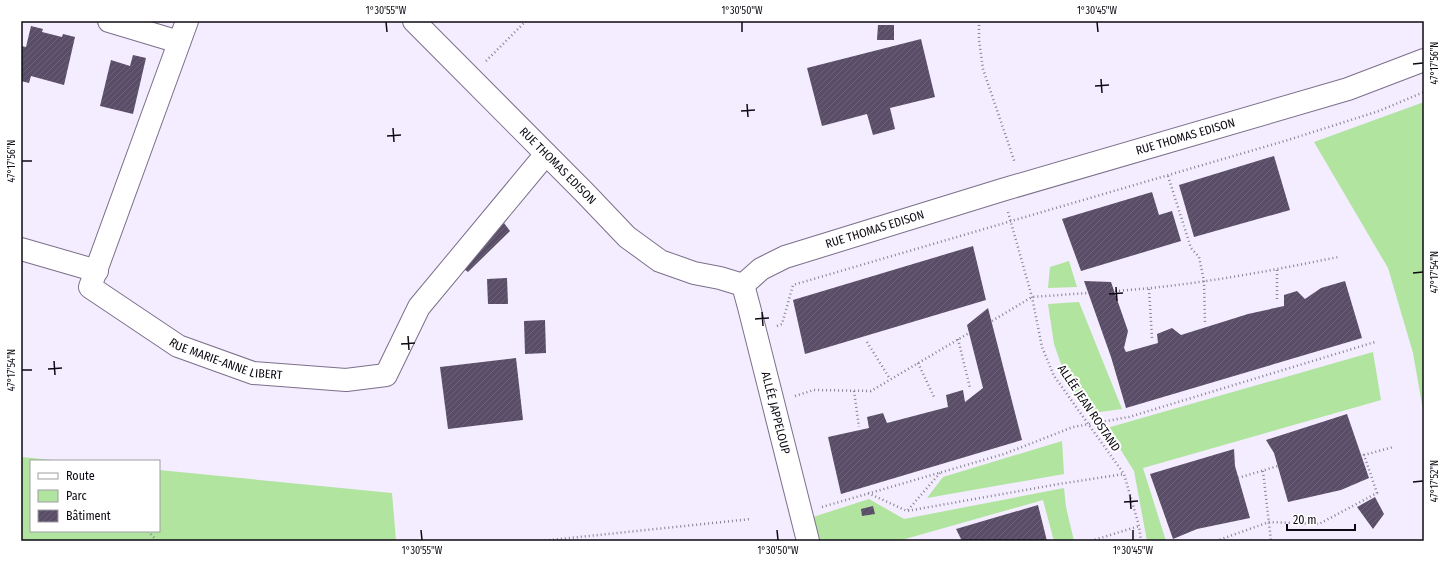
<svg xmlns="http://www.w3.org/2000/svg" width="1445" height="562" viewBox="0 0 1445 562" font-family="'Fira Sans Condensed',sans-serif">
	<style>
		.green { fill: #b0e49f }
		.building { fill: url(#building-hatch) }
		.lines { fill: none; stroke-linecap: round; stroke-linejoin: round }
		.minor-casing { stroke: #7c6f8b; stroke-width: 24 }
		.path { stroke: #888290; stroke-width: 2.5; stroke-dasharray: 1 3; stroke-linecap: butt }
		.minor { stroke: #fff; stroke-width: 22 }
		.ticks { fill: none; stroke: #0e0913; stroke-width: 1.5 }
		.labels { text-anchor: middle; stroke-width: 4; stroke-linejoin: round; paint-order: stroke }
		.street-label { font-size: 12px; fill: #0e0913; stroke: #fff }
		.neatline { fill: none; stroke: #0e0913; stroke-width: 1.5 }
		.ticks-label { font-size: 10px; text-anchor: middle; fill: #0e0913 }
	</style>
	<defs>
		<pattern id="building-hatch" width="6" height="6" patternUnits="userSpaceOnUse"><rect width="6" height="6" fill="#594d67"/><path d="M-1 1l2-2M0 6l6-6M5 7l2-2" fill="none" stroke="#6c6277"/></pattern>
	</defs>
	<rect width="100%" height="100%" fill="#f4ecff"/>
	<g class="green">
		<polygon points="1424,102 1424,416 1413,353 1388,268 1314,142"/>
		<polygon points="1069,261 1077,287 1048,288 1050,267"/>
		<polygon points="1079,302 1122,409 1092,413 1068,384 1054,344 1048,304"/>
		<polygon points="1373,352 1381,400 1143,468 1166,541 1147,541 1134,471 1107,428"/>
		<polygon points="1062,441 1064,474 927,498 943,477"/>
		<polygon points="21,457 64,461 31,461 31,531 159,531 159,470 392,493 396,541 21,541"/>
		<polygon points="1064,488 1066,507 1074,541 1054,541 1043,500 898,541 819,541 813,517 869,499 904,519"/>
	</g>
	<g class="building">
		<polygon points="878,25 894,25 894,40 877,40"/>
		<polygon points="31,26 43,29 42,32 62,37 63,34 75,37 64,85 31,76 29,83 21,81 21,46 26,47"/>
		<polygon points="921,39 935,97 890,108 895,129 873,135 867,114 822,126 807,68"/>
		<polygon points="133,55 146,58 133,114 100,106 111,60 130,66"/>
		<polygon points="1274,156 1290,210 1194,237 1179,185"/>
		<polygon points="1152,192 1159,215 1172,211 1181,241 1081,271 1062,219"/>
		<polygon points="504,223 510,231 468,272 460,266"/>
		<polygon points="973,246 986,300 805,354 793,300"/>
		<polygon points="507,278 508,304 488,304 487,279"/>
		<polygon points="1084,281 1111,282 1128,331 1124,348 1126,352 1158,343 1157,334 1172,328 1181,335 1248,314 1284,306 1284,295 1297,291 1305,299 1321,288 1345,281 1362,338 1126,408 1111,357"/>
		<polygon points="988,308 1022,440 841,494 828,437 869,428 867,417 883,413 887,423 948,407 946,395 963,390 965,402 983,388 967,325"/>
		<polygon points="545,320 546,353 525,354 524,321"/>
		<polygon points="516,358 523,420 448,429 440,367"/>
		<polygon points="1347,414 1369,478 1341,490 1288,502 1274,453 1266,440"/>
		<polygon points="1234,449 1235,466 1250,518 1197,529 1173,539 1150,474"/>
		<polygon points="1375,497 1384,514 1373,529 1357,507"/>
		<polygon points="1038,505 1047,541 962,541 956,529"/>
		<polygon points="873,506 875,514 862,516 861,509"/>
	</g>
	<g class="lines">
		<g class="minor-casing">
			<g id="minor">
				<polyline points="109,21 179,42"/>
				<path id="s1" d="M187 21 90 287 178 346 253 373 346 380 386 375 419 307 546 154"/>
				<path id="s2" d="M414 21 586 194 627 237 660 261 694 273 720 278 743 285"/>
				<polyline points="21,249 97,271"/>
				<path id="s3" d="M743 285 761 269 785 257 1002 190 1348 89 1424 60"/>
				<path id="s4" d="M743 285 749 307 808 541"/>
			</g>
		</g>
		<g class="path">
			<polyline points="979,21 979,40 983,69 1015,163"/>
			<polyline points="486,61 526,21"/>
			<polyline points="1168,176 1191,248 1199,257 1204,281 1205,323"/>
			<polyline points="1008,212 1032,297 1042,347 1054,376 1124,474 1139,526 1141,541"/>
			<polyline points="1277,270 1277,301"/>
			<polyline points="1149,289 1152,338"/>
			<path d="M1115 291C1190 286 1265 272 1338 257"/>
			<polyline points="992,321 1032,297 1088,293"/>
			<polyline points="777,326 782,324 793,285 1288,140 1379,111 1424,92"/>
			<polyline points="958,339 970,388"/>
			<polyline points="867,342 890,379"/>
			<polyline points="918,363 935,399"/>
			<polyline points="854,391 859,427"/>
			<polyline points="795,396 814,390 871,391 969,333"/>
			<polyline points="1263,471 1271,541"/>
			<polyline points="1238,478 1278,466"/>
			<polyline points="868,493 907,511 1059,484 1124,474"/>
			<polyline points="822,507 1004,454 1073,427 1129,417 1375,342"/>
			<polyline points="908,510 940,473"/>
			<polyline points="148,531 157,541"/>
			<polyline points="541,541 751,519"/>
			<polyline points="1091,541 1139,526"/>
			<polyline points="1216,541 1269,522 1319,524 1377,493 1364,455 1393,447"/>
		</g>
		<use href="#minor" class="minor"/>
	</g>
	<path class="ticks" d="M386 22 387 32M742 22V32M1097 22 1098 32M1413 64 1423 63M1101 79 1102 93M1095 86 1109 85M747 104 748 117M741 111 755 110M393 128 394 142M387 136 401 135M22 161H32M1413 273 1423 272M1116 287 1117 301M1109 294 1123 293M762 312 763 326M755 319 769 318M408 336 409 350M401 344 415 343M54 361 55 375M48 369 62 368M22 370H32M1413 482 1423 481M1130 495 1131 509M1124 502 1138 501M421 530 422 540M777 530 778 540M1133 530V540"/>
	<g class="labels">
		<g class="street-label">
			<text dy="4" stroke="none"><textPath href="#s3" startOffset="469">RUE THOMAS EDISON</textPath></text>
			<text dy="4" stroke="none"><textPath href="#s2" startOffset="204">RUE THOMAS EDISON</textPath></text>
			<text dy="4" stroke="none"><textPath href="#s3" startOffset="145">RUE THOMAS EDISON</textPath></text>
			<text dy="4" stroke="none"><textPath href="#s1" startOffset="439">RUE MARIE-ANNE LIBERT</textPath></text>
			<text transform="translate(1089 408) rotate(56)" y="4">ALLÉE JEAN ROSTAND</text>
			<text dy="4" stroke="none"><textPath href="#s4" startOffset="132">ALLÉE JAPPELOUP</textPath></text>
		</g>
	</g>
	<rect width="1445" height="562" fill="none" stroke="#ffffff" stroke-width="44"/>
	<rect x="30" y="460" width="130" height="72" fill="#ffffff" stroke="#9f9da1"/>
	<rect x="38" y="473" width="20" height="6" fill="#ffffff" stroke="#9f9da1"/>
	<text x="66" y="480" font-size="12" fill="#0e0913">Route</text>
	<rect x="38" y="490" width="20" height="12" fill="#b0e49f" stroke="#9f9da1"/>
	<text x="66" y="500" font-size="12" fill="#0e0913">Parc</text>
	<rect x="38" y="510" width="20" height="12" fill="url(#building-hatch)" stroke="#9f9da1"/>
	<text x="66" y="520" font-size="12" fill="#0e0913">Bâtiment</text>
	<path d="M1287 524v6h68v-6" fill="none" stroke="#0e0913" stroke-width="2"/>
	<text x="1293" y="524" font-size="12" fill="#0e0913" stroke="#ffffff" stroke-width="3" paint-order="stroke">20 m</text>
	<rect x="22" y="22" width="1401" height="518" class="neatline"/>
	<g class="ticks-label">
		<text x="386" y="14">1°30'55"W</text>
		<text x="742" y="14">1°30'50"W</text>
		<text x="1097" y="14">1°30'45"W</text>
		<text transform="translate(1434 63) rotate(-90)" y="4">47°17'56"N</text>
		<text transform="translate(11 161) rotate(-90)" y="4">47°17'56"N</text>
		<text transform="translate(1434 272) rotate(-90)" y="4">47°17'54"N</text>
		<text transform="translate(11 370) rotate(-90)" y="4">47°17'54"N</text>
		<text transform="translate(1434 481) rotate(-90)" y="4">47°17'52"N</text>
		<text x="422" y="554">1°30'55"W</text>
		<text x="778" y="554">1°30'50"W</text>
		<text x="1133" y="554">1°30'45"W</text>
	</g>
</svg>
